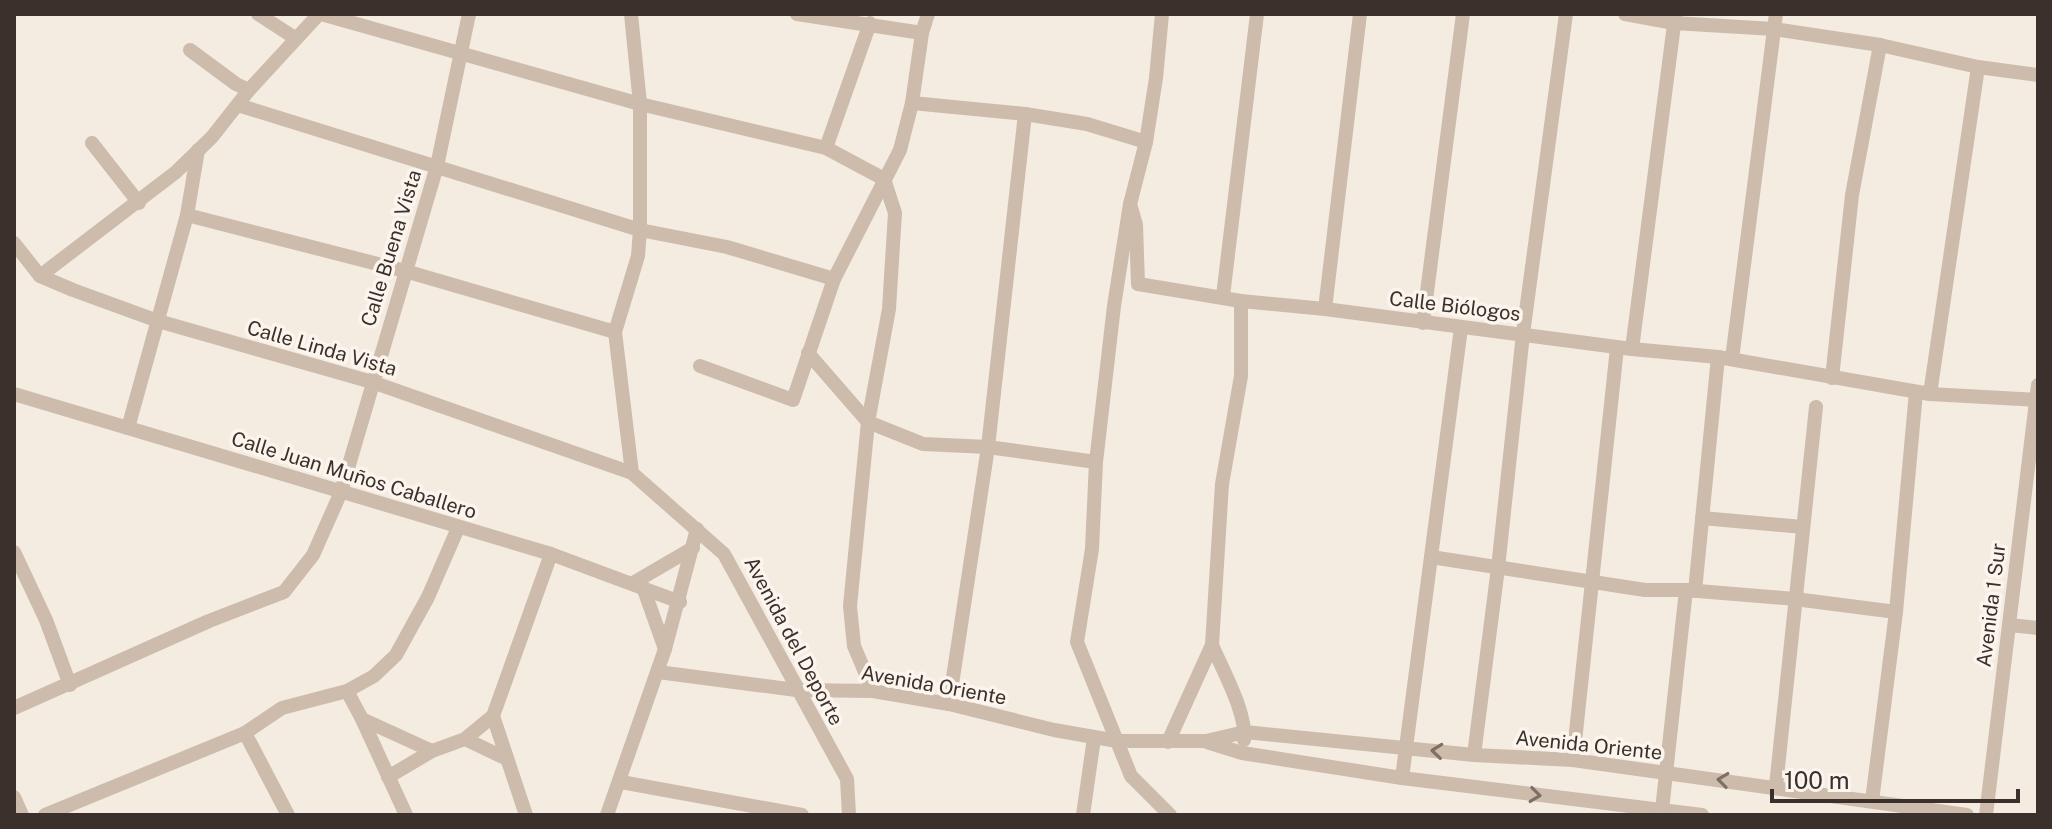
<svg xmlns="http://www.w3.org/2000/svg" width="2052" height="829" viewBox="0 0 2052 829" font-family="'Public Sans',sans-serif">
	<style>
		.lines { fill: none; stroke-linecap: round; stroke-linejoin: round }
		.street { stroke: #cdbbac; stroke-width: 14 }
		.oneway { stroke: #7d6f65 }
		.labels { text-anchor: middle; stroke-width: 7; stroke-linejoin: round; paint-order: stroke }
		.street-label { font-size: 20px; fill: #3b302b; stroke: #fbf5ee }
	</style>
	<rect width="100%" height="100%" fill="#f4ebe1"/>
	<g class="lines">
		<g class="street">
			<polyline points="258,14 295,38"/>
			<polyline points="321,14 640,104 826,148 884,179 895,213 889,309 868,422 850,606 854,646 873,691"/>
			<polyline points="631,14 640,104 640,230 638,256 615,332 632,473 724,554 847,779 849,815"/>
			<polyline points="797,14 922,33"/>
			<polyline points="1162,14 1156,78 1146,142 1130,204 1114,306 1096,462 1092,549 1077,642 1131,776 1170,815"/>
			<polyline points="1625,14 1674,23 1774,29 1880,45 1978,67 2038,75"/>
			<polyline points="190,50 236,84 249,90"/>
			<polyline points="912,103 1025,114 1087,124 1146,142"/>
			<polyline points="238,105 640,230 727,247 834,279"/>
			<polyline points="92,143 139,203"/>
			<polyline points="826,148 870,23"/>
			<polyline points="1130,204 1136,225 1138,284 1241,301 1325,309 1632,349 1718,357 1930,394 2038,400"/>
			<polyline points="187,215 405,271 615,332"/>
			<polyline points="14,243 40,276 73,290 158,321 372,382 632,473"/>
			<polyline points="40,276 176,172 212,137 249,90 319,14"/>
			<polyline points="1223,296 1257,14"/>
			<polyline points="1325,309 1360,14"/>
			<polyline points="1423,323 1463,14"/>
			<polyline points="1632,349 1675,17"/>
			<polyline points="808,353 868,422 923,444 988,447 1096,462"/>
			<polyline points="1732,359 1776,14"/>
			<polyline points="700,366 793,400 834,279 900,150 912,103 922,33 928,14"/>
			<polyline points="1832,378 1852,195 1880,45"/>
			<polyline points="14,394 551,554 680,602"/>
			<polyline points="1930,394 1978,67"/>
			<polyline points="128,428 187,215 198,150"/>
			<polyline points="1702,518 1803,527"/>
			<polyline points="14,552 46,620 70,685"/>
			<polyline points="1431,557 1645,590 1686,590 1795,599 1896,612"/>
			<polyline points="633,583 693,548"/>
			<polyline points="643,587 665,649"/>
			<polyline points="1695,591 1718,357"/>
			<polyline points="2009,625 2038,628"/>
			<path d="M1212 645C1223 671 1247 713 1244 740"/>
			<polyline points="658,672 796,690 873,691 949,704 1054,730 1117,741 1206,741 1245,732 1474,755 1573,760 1967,815"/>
			<polyline points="347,691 362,719 432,751"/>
			<polyline points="949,704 988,447 1025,114"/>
			<polyline points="14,708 209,621 284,592 313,555 341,492 437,166 469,14"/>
			<polyline points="493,716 526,815"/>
			<polyline points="362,719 406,815"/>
			<polyline points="245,733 288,815"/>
			<polyline points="465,739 505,758"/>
			<polyline points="1168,742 1212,645 1222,484 1241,376 1241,301"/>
			<polyline points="1207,742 1242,753 1402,778 1702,815"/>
			<polyline points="1474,755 1498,568 1523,334 1566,14"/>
			<polyline points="1573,760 1617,348"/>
			<polyline points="388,777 432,751 465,739 493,716 551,554"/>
			<polyline points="1402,778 1461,328"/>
			<polyline points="621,782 802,815"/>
			<polyline points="1776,786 1816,407"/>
			<polyline points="14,797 22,815"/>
			<polyline points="1872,801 1896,612 1916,392"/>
			<polyline points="1662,810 1686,590"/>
			<polyline points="45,815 245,733 282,708 347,691 374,676 396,655 428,597 458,528"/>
			<polyline points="607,815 665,649 697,529"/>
			<polyline points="1083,815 1094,738"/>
			<polyline points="1986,815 2038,385"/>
		</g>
	</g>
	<defs><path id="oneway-chevron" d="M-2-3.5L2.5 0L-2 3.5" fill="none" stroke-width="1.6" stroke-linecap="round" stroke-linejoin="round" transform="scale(2)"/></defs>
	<g class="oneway">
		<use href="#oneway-chevron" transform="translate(1437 751) rotate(-174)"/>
		<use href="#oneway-chevron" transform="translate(1723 780) rotate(-173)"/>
		<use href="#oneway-chevron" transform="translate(1535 795) rotate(7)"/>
	</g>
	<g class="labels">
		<g class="street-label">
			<text transform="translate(391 248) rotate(-73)" y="7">Calle Buena Vista</text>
			<text transform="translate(1455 306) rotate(7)" y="7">Calle Biólogos</text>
			<text transform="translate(322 348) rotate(16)" y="7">Calle Linda Vista</text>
			<text transform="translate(354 475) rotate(17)" y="7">Calle Juan Muños Caballero</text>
			<text transform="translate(1991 605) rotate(-83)" y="7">Avenida 1 Sur</text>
			<text transform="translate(794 641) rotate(62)" y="7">Avenida del Deporte</text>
			<text transform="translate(934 685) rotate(10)" y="7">Avenida Oriente</text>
			<text transform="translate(1589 745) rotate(6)" y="7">Avenida Oriente</text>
		</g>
	</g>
	<rect width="2052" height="829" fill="none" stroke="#3b302b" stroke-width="32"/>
	<path d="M1772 789v12h246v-12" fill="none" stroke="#3b302b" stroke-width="4"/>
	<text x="1784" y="789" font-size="24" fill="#3b302b" stroke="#fbf5ee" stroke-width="6" paint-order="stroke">100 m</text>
</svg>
